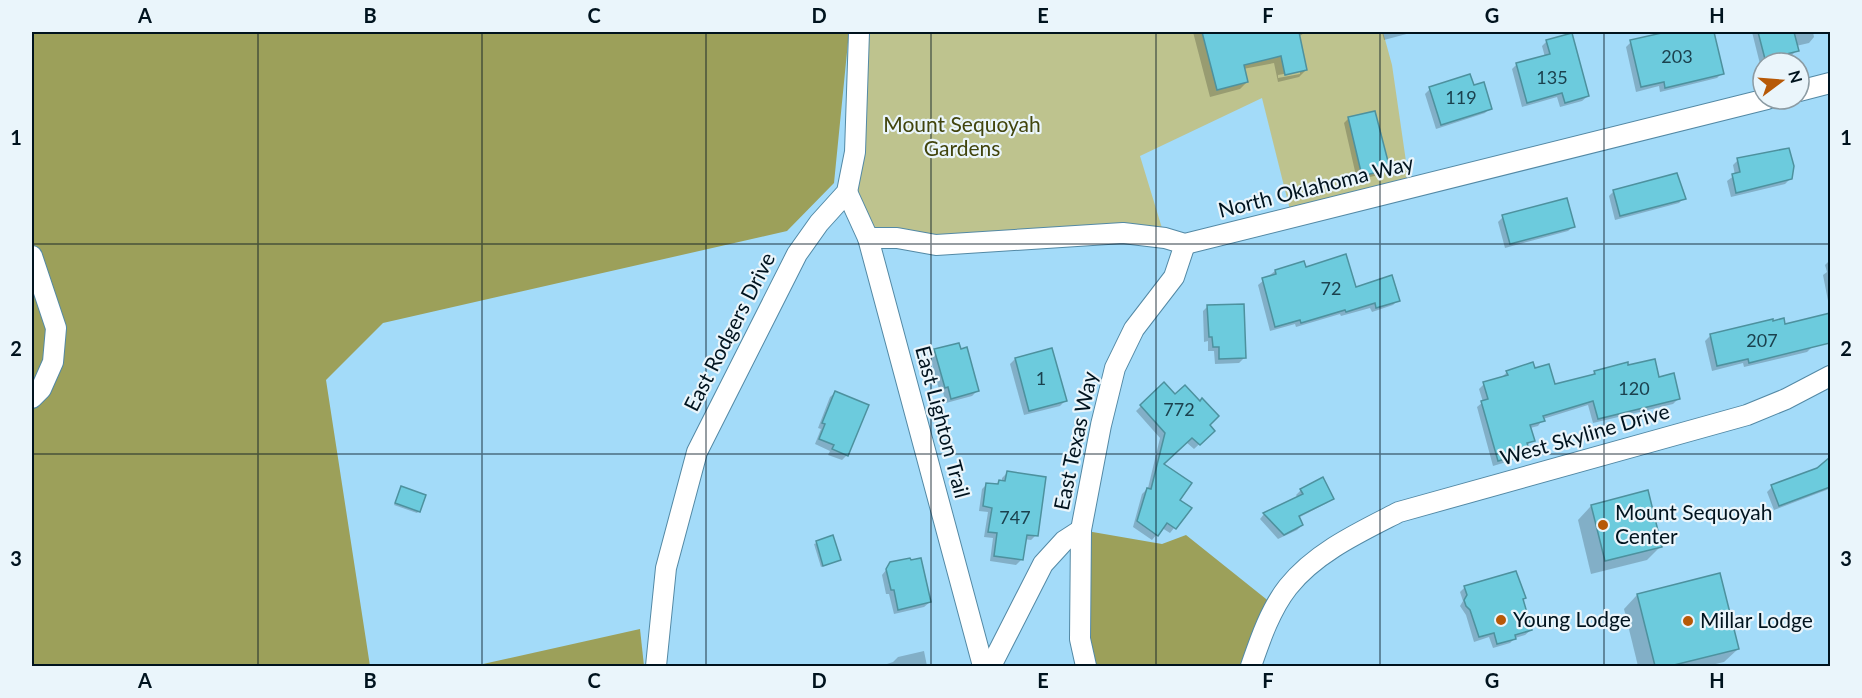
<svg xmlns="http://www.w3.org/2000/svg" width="1862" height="698" viewBox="0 0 1862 698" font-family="Lato,sans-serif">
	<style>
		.green { fill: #bec38e }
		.forest { fill: #9ca05a }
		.shadow { fill: #0003; fill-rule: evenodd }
		.building { fill: #6ccbdd; stroke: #4d919e; stroke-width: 1.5 }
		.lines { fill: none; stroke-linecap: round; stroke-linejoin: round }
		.street-casing { stroke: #5389a5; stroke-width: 22 }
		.street { stroke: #fff; stroke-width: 20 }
		.grid { fill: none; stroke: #00131e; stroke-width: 1.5; stroke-opacity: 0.55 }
		.poi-dot { fill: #b75907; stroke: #eaf5fb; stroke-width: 2 }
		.labels { text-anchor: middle; stroke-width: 4.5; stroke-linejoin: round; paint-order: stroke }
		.number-label { font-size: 18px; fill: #1b414e }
		.park-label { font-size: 21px; fill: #41440c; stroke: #eaf5fb }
		.street-label { font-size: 21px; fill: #00131e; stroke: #eaf5fb }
		.poi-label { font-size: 21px; fill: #00131e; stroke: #eaf5fb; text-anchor: start }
		.neatline { fill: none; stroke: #00131e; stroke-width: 2 }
		.grid-label { font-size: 20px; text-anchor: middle; font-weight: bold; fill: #00131e }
	</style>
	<rect width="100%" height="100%" fill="#a3dbf9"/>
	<polygon class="green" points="859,32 1383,32 1392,65 1410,189 1292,218 1262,98 1140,156 1165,238 868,238 847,192"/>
	<g class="forest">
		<polygon points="32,32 849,32 834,183 787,231 383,323 326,380 370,666 32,666"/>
		<polygon points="1081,530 1162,544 1186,535 1276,607 1251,666 1086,666"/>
		<polygon points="640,629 644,666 474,666"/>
	</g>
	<g class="shadow">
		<path d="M1193 32H1306L1298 37 1306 70 1299 77 1278 82 1274 63 1243 69 1247 82 1240 89 1210 97ZM1300 71V74L1278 78V75Z"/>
		<polygon points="1382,32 1414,32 1384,40"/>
		<polygon points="1673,32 1713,32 1722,73 1717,78 1660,92 1659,86 1636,92 1626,47 1631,42"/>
		<polygon points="1752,32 1813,32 1814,37 1809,43 1796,46 1797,50 1792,55 1760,64"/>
		<polygon points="1547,41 1588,96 1582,101 1560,107 1557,97 1522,107 1512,69 1517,64 1545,57 1542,46"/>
		<polygon points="1473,87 1490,108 1485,113 1436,129 1425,94 1430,89"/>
		<polygon points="1349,118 1388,169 1383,174 1357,180 1344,123"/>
		<polygon points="1738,160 1791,178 1785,184 1731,197 1727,181 1735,175 1733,165"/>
		<polygon points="1614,191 1684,198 1679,203 1615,220 1609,196"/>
		<polygon points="1503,217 1574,226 1568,231 1505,248 1498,222"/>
		<polygon points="1830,260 1830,311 1823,275 1827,272 1825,265"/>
		<polygon points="1303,263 1305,269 1355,288 1398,300 1393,305 1372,312 1370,308 1341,316 1340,314 1296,327 1295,324 1270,331 1258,285 1275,271"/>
		<polygon points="1208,306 1244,358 1239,363 1215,364 1214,351 1208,351 1208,341 1204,342 1203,311"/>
		<polygon points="1772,320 1784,326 1812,347 1807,352 1744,367 1743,363 1712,371 1705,341 1710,336"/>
		<polygon points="935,350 977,391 972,396 946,403 943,392 940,393 930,356"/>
		<polygon points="1015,359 1065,401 1060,406 1024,415 1010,364"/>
		<polygon points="1627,367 1658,378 1678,399 1673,404 1593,423 1588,405 1543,419 1538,426 1530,428 1533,440 1526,446 1528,452 1523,457 1493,466 1477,407 1483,402 1479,389 1484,384 1502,377 1507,372 1534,370 1554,386 1590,377 1595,372"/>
		<polygon points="1164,384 1213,431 1194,449 1186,442 1162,464 1178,500 1190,508 1170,533 1162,528 1152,540 1133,527 1142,494 1148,488 1160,438 1136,411"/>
		<polygon points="836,392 847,455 842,460 828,455 830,451 815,444 821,429 818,428 830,397"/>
		<polygon points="1830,459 1830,491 1829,489 1774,510 1767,492 1772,487 1818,469"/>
		<polygon points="1007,473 1036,535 1031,540 1024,539 1021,560 1016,565 990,561 993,538 984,537 988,512 979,511 982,489 987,484 996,485 1002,482 1002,478"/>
		<polygon points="401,488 419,511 417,513 394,505"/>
		<polygon points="1301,490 1332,498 1327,503 1298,518 1302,525 1297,530 1278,539 1260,519 1264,514 1298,498 1296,495"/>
		<polygon points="1591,506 1661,546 1647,560 1591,574 1578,520"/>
		<polygon points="832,537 839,560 821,567 814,544"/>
		<polygon points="891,564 930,602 924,607 894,614 889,594 886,594 882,575"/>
		<polygon points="1465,587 1531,630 1525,635 1515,638 1510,643 1493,648 1489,637 1474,642 1466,615 1460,606 1463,601 1460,592"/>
		<polygon points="1637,595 1738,649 1724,662 1707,666 1638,666 1624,609"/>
		<polygon points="924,651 927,666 881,666 893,662 898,657"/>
	</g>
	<g class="building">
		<polygon points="1202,32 1299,32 1307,70 1285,75 1281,56 1244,65 1248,82 1217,90"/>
		<polygon points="1666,32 1714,32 1724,74 1665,88 1664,82 1641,87 1630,40"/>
		<polygon points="1758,32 1794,32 1799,51 1765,59"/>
		<polygon points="1572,33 1589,96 1565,103 1562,93 1527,103 1516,63 1550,54 1546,40"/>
		<polygon points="1470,74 1474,85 1484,82 1492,109 1441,125 1429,87"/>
		<polygon points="1375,111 1390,169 1362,176 1348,117"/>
		<polygon points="1789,148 1794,166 1792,179 1736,193 1732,174 1740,172 1737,158"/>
		<polygon points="1677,173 1686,199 1620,216 1613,190"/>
		<polygon points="1567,198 1575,227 1510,244 1502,215"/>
		<polygon points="1346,254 1356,287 1392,275 1400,301 1376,308 1375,303 1346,312 1345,310 1301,323 1300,320 1275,327 1262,278 1276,274 1275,270 1304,261 1306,267"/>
		<polygon points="1244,304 1246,358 1219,359 1219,347 1213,347 1212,337 1209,337 1207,305"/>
		<polygon points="1830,313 1830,343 1749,363 1748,359 1717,366 1710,334 1773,319 1773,321 1784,318 1785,324"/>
		<polygon points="959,343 961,349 967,347 979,391 951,399 948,387 945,388 934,349"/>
		<polygon points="1052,348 1067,401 1029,411 1015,358"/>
		<polygon points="1655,359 1659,377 1674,373 1680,399 1598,419 1593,401 1543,416 1545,421 1530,425 1535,441 1527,443 1530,452 1498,461 1481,401 1488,399 1483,382 1508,375 1506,371 1533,362 1535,368 1549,364 1555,384 1595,374 1594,371 1628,362 1628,365"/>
		<polygon points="1164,382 1175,394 1185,385 1200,401 1202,398 1219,416 1210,425 1215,431 1200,445 1192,438 1164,464 1192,483 1180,500 1192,508 1176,529 1167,523 1158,536 1137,521 1147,488 1151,489 1165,433 1140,405"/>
		<polygon points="835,391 869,405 848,456 832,449 834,445 819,439 825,424 822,423"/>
		<polygon points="1830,457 1830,487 1779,506 1771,485 1817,468"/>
		<polygon points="1007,471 1046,477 1038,536 1027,535 1023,560 994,556 997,533 988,532 992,508 983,506 986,483 998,484 999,480 1005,481"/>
		<polygon points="1323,477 1334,499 1299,516 1303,525 1284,535 1263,513 1303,494 1300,489"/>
		<polygon points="401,486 426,495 420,512 395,503"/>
		<polygon points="1648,490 1662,547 1605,561 1591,505"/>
		<polygon points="833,535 841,560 823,566 816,541"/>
		<polygon points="910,558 911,560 921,558 931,602 898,610 894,590 891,590 886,569 890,562"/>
		<polygon points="1516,571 1526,598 1523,599 1532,630 1515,635 1516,639 1497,644 1494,633 1479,637 1470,610 1466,606 1464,600 1467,595 1464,586"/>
		<polygon points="1720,573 1739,649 1670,666 1655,666 1637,594"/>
	</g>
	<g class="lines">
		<g class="street-casing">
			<g id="street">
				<polyline points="1799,91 1830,83"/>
				<polyline points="847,192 868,238 983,666"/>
				<polyline points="868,238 897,238 936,245 1123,233 1165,238 1185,244 1767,99"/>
				<polyline points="32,256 56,328 53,362 41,389 32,398"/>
				<polyline points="656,666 666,568 697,452 797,254 819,223 847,192 855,152 859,32"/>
				<polyline points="991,666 1043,564 1064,541 1081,530"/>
				<polyline points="1086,666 1080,639 1081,530 1101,425 1115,368 1134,329 1174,277 1185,244"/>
				<path d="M1251 666C1260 640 1270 610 1288 587 1316 552 1360 532 1399 512L1747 415 1786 399 1830 376"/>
			</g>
		</g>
		<use href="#street" class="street"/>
	</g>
	<path class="grid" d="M258 32V666M482 32V666M706 32V666M931 32V666M1156 32V666M1380 32V666M1604 32V666M32 244H1830M32 454H1830"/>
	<g class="poi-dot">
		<circle cx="1603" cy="525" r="6"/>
		<circle cx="1501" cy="620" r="6"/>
		<circle cx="1688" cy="621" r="6"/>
	</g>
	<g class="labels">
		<g class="number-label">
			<text x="1677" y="63">203</text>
			<text x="1552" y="84">135</text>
			<text x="1461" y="104">119</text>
			<text x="1331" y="295">72</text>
			<text x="1762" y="347">207</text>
			<text x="1041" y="385">1</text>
			<text x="1634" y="395">120</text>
			<text x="1179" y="416">772</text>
			<text x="1015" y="524">747</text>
		</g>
		<g class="park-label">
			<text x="962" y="132">Mount Sequoyah<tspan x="962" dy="24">Gardens</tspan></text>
		</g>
		<g class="street-label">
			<text transform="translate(1316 187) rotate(-14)" y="7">North Oklahoma Way</text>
			<text transform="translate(730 332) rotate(-63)" y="7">East Rodgers Drive</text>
			<text transform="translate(942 422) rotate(75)" y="7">East Lighton Trail</text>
			<text transform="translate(1585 435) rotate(-16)" y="7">West Skyline Drive</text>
			<text transform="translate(1076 441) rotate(-78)" y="7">East Texas Way</text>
		</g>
		<g class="poi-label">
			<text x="1615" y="520">Mount Sequoyah<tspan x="1615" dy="24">Center</tspan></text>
			<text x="1513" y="627">Young Lodge</text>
			<text x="1700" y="628">Millar Lodge</text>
		</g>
	</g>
	<rect width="1862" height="698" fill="none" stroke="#eaf5fb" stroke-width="66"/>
	<g transform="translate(1781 81) rotate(74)"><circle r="28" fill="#eaf5fb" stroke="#8c9ba3" stroke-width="1.5"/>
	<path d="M0-4.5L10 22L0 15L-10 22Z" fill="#b75907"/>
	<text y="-9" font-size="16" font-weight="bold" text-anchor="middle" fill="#00131e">N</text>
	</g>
	<rect x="33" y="33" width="1796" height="632" class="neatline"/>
	<g class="grid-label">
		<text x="145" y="23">A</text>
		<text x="370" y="23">B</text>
		<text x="594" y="23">C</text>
		<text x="819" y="23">D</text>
		<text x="1043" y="23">E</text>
		<text x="1268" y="23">F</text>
		<text x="1492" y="23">G</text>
		<text x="1717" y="23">H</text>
		<text x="16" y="145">1</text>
		<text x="1846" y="145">1</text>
		<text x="16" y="356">2</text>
		<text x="1846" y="356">2</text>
		<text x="16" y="566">3</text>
		<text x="1846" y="566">3</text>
		<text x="145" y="688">A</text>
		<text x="370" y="688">B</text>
		<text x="594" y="688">C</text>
		<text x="819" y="688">D</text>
		<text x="1043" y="688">E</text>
		<text x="1268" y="688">F</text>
		<text x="1492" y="688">G</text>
		<text x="1717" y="688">H</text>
	</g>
</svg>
